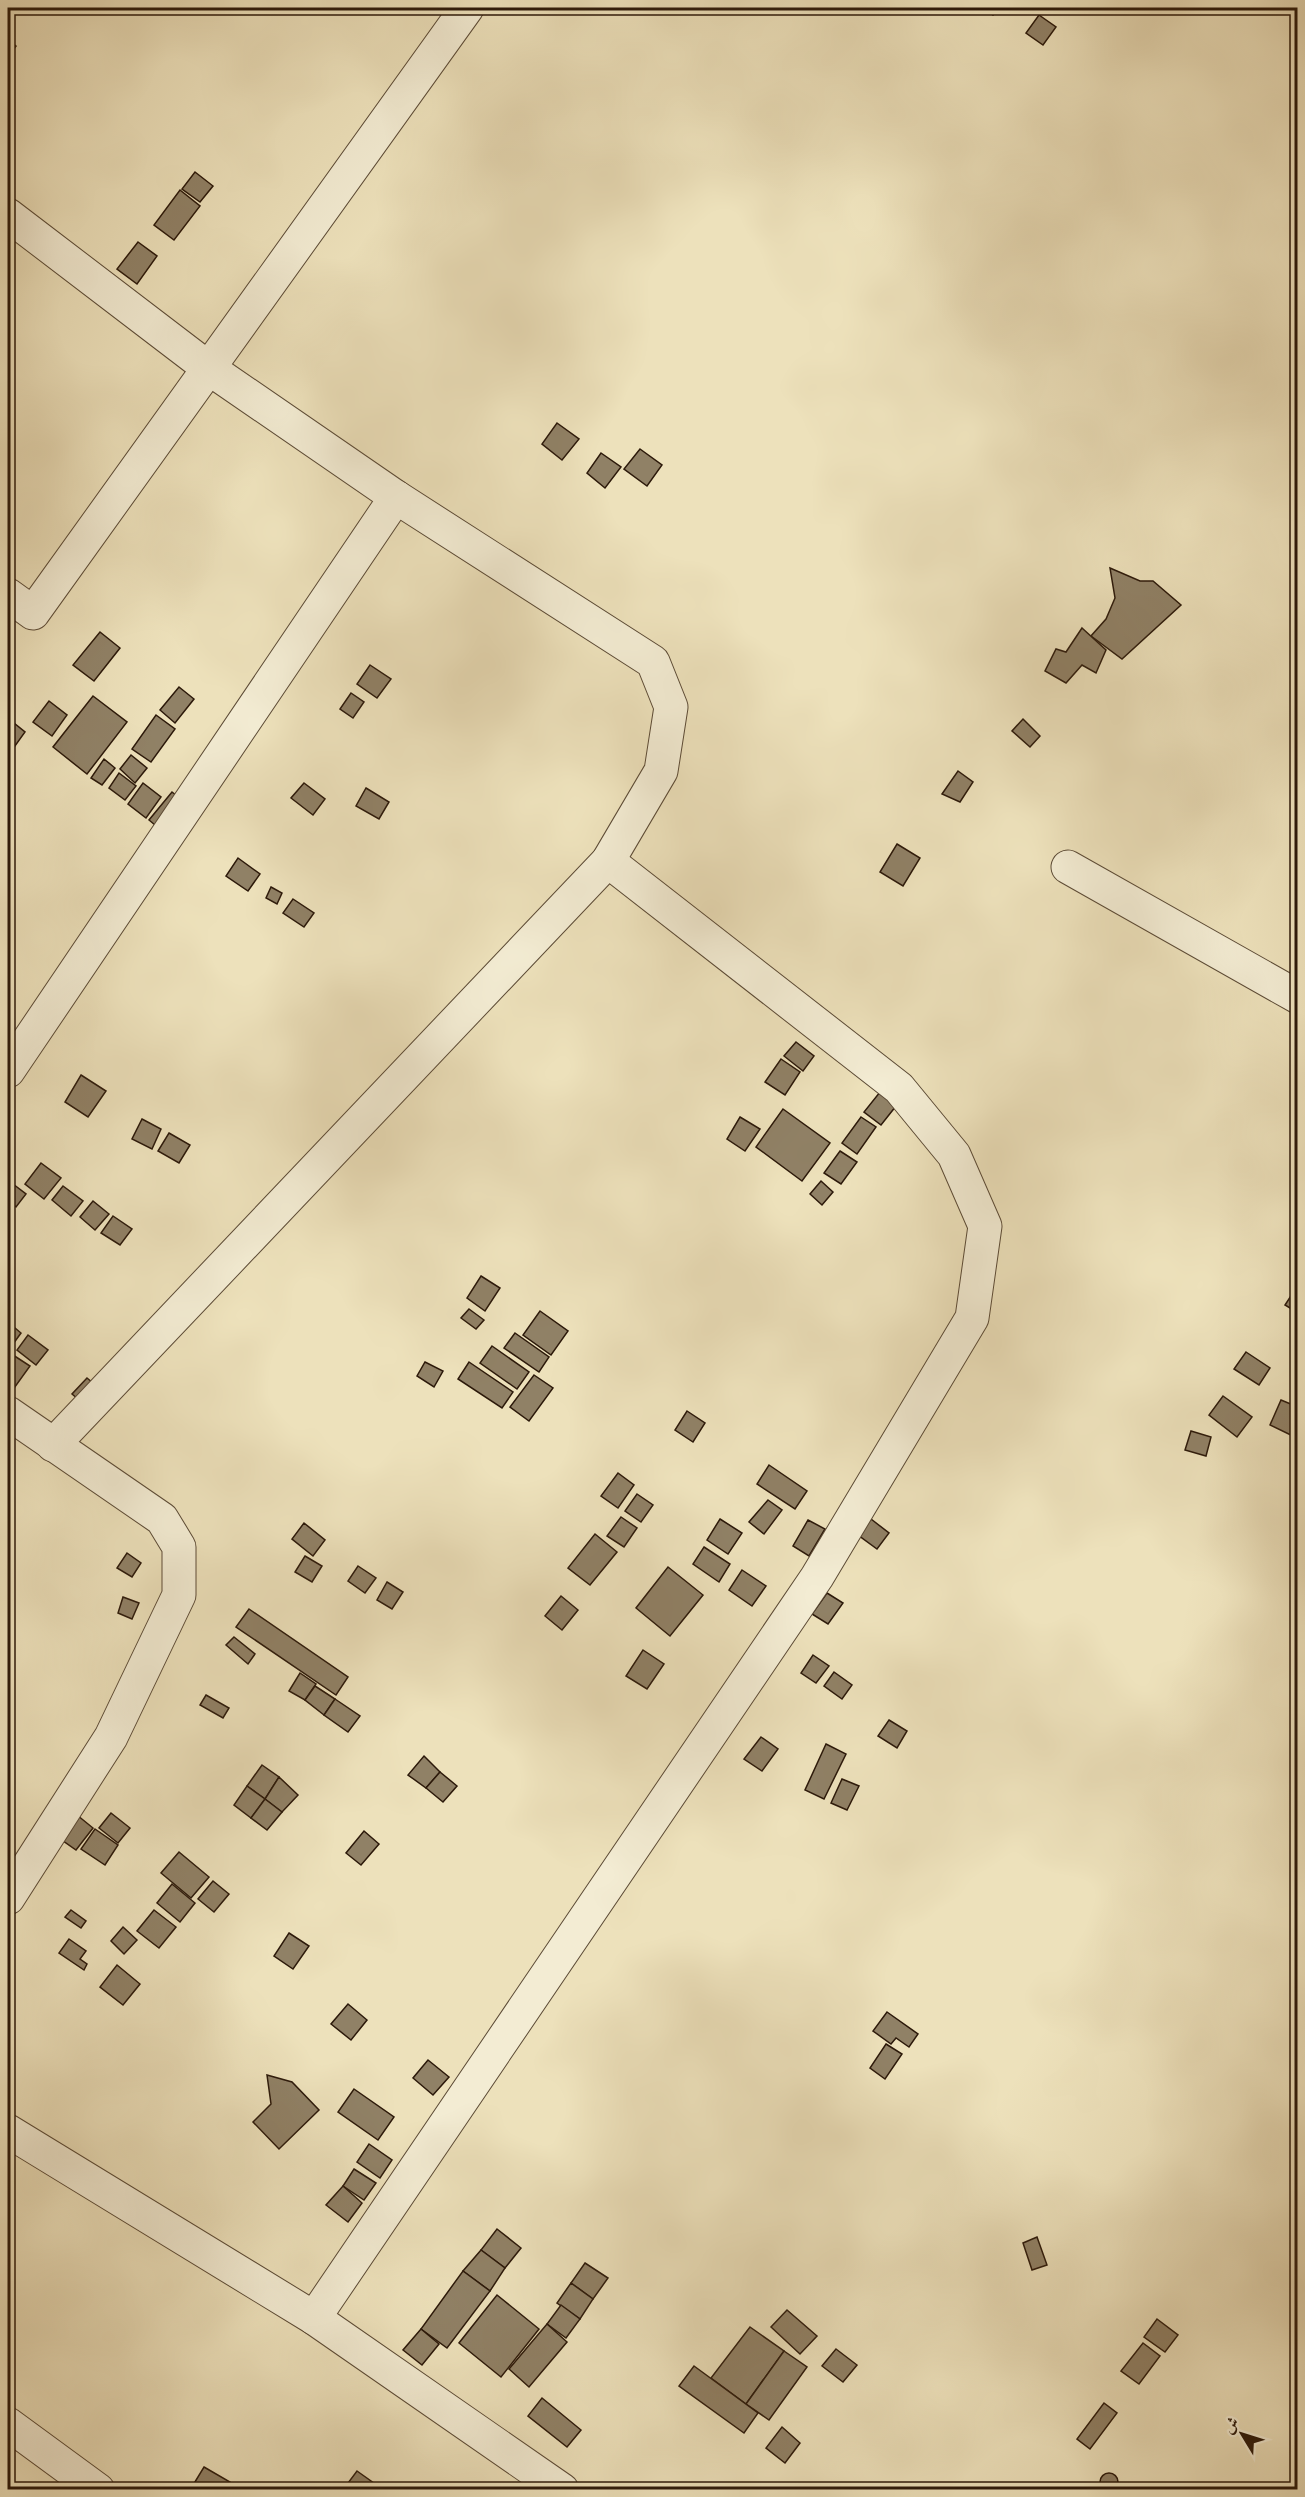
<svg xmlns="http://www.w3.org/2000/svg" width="1305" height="2497" viewBox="0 0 1305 2497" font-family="'IM FELL French Canon',Amiri,serif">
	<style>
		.building { fill: #908166; stroke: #2c190a; stroke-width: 1.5 }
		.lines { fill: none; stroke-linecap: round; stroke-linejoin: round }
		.street-casing { stroke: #5c4b36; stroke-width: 35 }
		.street { stroke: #f3ecd3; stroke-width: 33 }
	</style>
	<rect width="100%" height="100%" fill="#ede1bb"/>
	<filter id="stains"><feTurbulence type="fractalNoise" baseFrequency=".00333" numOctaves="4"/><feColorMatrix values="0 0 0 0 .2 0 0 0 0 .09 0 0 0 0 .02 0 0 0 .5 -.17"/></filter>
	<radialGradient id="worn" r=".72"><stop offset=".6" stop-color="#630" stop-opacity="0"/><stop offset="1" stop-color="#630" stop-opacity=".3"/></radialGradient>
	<g class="building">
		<polygon points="982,8 999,8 993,15"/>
		<polygon points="1039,15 1056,27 1043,45 1026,33"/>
		<polygon points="8,39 16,46 8,57"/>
		<polygon points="195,172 213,186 200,202 182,189"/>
		<polygon points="180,190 200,206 174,240 154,225"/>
		<polygon points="138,242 157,256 137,284 117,269"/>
		<polygon points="557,423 579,439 562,460 542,444"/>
		<polygon points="640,449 662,465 647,486 624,469"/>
		<polygon points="601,453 621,467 605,488 587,473"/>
		<polygon points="1110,568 1140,581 1153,581 1181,605 1122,659 1091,636 1106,619 1115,598"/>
		<polygon points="1082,628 1106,650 1096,673 1082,665 1066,683 1045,671 1056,649 1066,652"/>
		<polygon points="100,632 120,648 94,681 73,665"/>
		<polygon points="370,665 391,679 377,698 357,684"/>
		<polygon points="179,687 194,699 175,723 160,710"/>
		<polygon points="351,693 364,702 353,718 340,709"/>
		<polygon points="93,696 127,722 87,774 53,747"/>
		<polygon points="49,701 67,715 52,736 33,722"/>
		<polygon points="156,715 175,729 151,762 132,749"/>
		<polygon points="9,719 25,732 15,746 8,740"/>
		<polygon points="1023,719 1040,736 1030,747 1012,731"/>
		<polygon points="131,755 147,768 135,783 120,769"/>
		<polygon points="104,759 115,768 102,785 91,778"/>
		<polygon points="958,771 973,782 960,802 942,794"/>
		<polygon points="119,773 136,786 125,800 109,788"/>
		<polygon points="143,783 161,797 146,818 128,804"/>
		<polygon points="304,783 325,799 313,815 291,798"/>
		<polygon points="366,788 389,802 379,819 356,806"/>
		<polygon points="172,792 196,811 173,840 149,820"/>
		<polygon points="897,844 920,858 903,886 880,872"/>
		<polygon points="238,858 260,874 248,891 226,876"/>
		<polygon points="271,887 282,893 277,904 266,898"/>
		<polygon points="293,899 314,913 304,927 283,913"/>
		<polygon points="796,1042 814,1056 803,1071 784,1056"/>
		<polygon points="781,1059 800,1072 785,1095 765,1082"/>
		<polygon points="81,1075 106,1091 88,1117 65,1102"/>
		<polygon points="880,1092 896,1106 881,1125 864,1112"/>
		<polygon points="783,1109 830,1143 802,1181 756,1147"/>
		<polygon points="740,1117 760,1129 745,1151 727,1139"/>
		<polygon points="861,1117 876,1127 857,1154 842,1143"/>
		<polygon points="142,1119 161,1129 152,1149 132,1139"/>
		<polygon points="169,1133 190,1145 179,1163 158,1151"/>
		<polygon points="840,1151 857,1162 841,1184 824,1173"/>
		<polygon points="41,1163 61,1178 44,1199 25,1184"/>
		<polygon points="821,1181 833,1192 822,1205 810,1194"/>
		<polygon points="13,1184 26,1194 16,1207 8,1200 8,1192"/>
		<polygon points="63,1186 83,1201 71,1216 52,1200"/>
		<polygon points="93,1201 109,1214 95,1230 80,1217"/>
		<polygon points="113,1216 132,1229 120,1245 101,1233"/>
		<polygon points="481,1276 500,1288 485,1311 467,1298"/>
		<polygon points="1298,1285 1298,1313 1285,1305"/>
		<polygon points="469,1309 484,1320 476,1329 461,1318"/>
		<polygon points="540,1311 568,1331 551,1355 523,1335"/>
		<polygon points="8,1322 21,1333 8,1351"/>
		<polygon points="515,1333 549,1357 539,1372 504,1348"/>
		<polygon points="28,1335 48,1350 36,1365 17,1350"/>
		<polygon points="492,1346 529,1372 517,1389 480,1363"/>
		<polygon points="1246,1352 1270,1368 1259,1385 1234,1369"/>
		<polygon points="13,1355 30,1366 12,1391 8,1388 8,1363"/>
		<polygon points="425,1362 443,1371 434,1387 417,1376"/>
		<polygon points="469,1362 513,1392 502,1408 458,1379"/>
		<polygon points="534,1375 553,1388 529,1421 510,1407"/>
		<polygon points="87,1378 99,1388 85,1405 72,1394"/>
		<polygon points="1223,1396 1252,1417 1237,1437 1209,1415"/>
		<polygon points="1281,1400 1298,1407 1297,1438 1270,1425"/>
		<polygon points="687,1411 705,1423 693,1442 675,1430"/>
		<polygon points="1191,1431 1211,1437 1206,1456 1185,1450"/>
		<polygon points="769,1465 807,1491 795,1509 757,1484"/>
		<polygon points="618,1473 634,1485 618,1508 601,1496"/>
		<polygon points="637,1494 653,1505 641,1522 625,1511"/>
		<polygon points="768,1500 782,1510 764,1534 749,1522"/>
		<polygon points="621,1517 637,1528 624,1547 607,1536"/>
		<polygon points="720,1519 742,1533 728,1554 707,1540"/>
		<polygon points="871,1519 889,1533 877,1549 858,1535"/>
		<polygon points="808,1520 825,1529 809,1556 793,1546"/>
		<polygon points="304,1523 325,1540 313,1556 292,1539"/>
		<polygon points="595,1534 617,1552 590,1585 568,1568"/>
		<polygon points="704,1547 730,1564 719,1582 693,1564"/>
		<polygon points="127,1553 141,1563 132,1577 117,1568"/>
		<polygon points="305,1556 322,1566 312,1582 295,1572"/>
		<polygon points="358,1566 376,1578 365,1593 348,1581"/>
		<polygon points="668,1567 703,1595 670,1636 636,1608"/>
		<polygon points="742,1570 766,1586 752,1606 729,1590"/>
		<polygon points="387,1582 403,1592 392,1609 377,1600"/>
		<polygon points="827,1593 843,1603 828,1624 812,1614"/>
		<polygon points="561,1596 578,1610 562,1630 545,1616"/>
		<polygon points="123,1597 139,1603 132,1619 118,1613"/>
		<polygon points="249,1609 348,1677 336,1695 236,1627"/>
		<polygon points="234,1637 255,1654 248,1664 226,1645"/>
		<polygon points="643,1650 664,1664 647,1689 626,1676"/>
		<polygon points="813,1655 829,1666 816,1683 801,1673"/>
		<polygon points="834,1672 852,1685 842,1699 824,1686"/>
		<polygon points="300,1673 316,1684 305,1700 289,1691"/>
		<polygon points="315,1686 335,1699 324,1715 305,1700"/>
		<polygon points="206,1695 229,1708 223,1718 200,1705"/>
		<polygon points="335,1699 360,1716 348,1732 324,1715"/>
		<polygon points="889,1720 907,1731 897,1748 878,1736"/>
		<polygon points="761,1737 778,1749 762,1771 744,1759"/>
		<polygon points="826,1744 846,1754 824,1799 805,1790"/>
		<polygon points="424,1756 440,1772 426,1788 408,1775"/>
		<polygon points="262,1765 279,1777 265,1799 247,1786"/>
		<polygon points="440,1772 457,1786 443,1802 426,1788"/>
		<polygon points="279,1777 298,1795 282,1812 265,1799"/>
		<polygon points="842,1779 859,1786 847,1810 831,1803"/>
		<polygon points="247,1786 265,1799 251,1818 234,1805"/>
		<polygon points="265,1799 282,1812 267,1830 251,1818"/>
		<polygon points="111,1813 130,1828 118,1843 99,1828"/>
		<polygon points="77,1815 93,1828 76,1850 59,1838"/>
		<polygon points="95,1829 118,1845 105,1865 81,1849"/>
		<polygon points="364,1831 379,1844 361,1865 346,1853"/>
		<polygon points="179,1852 209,1877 191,1898 161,1873"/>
		<polygon points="213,1881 229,1894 214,1912 198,1899"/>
		<polygon points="172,1884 195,1903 180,1922 157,1903"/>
		<polygon points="71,1910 86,1921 81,1928 65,1917"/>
		<polygon points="154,1910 176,1927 159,1948 137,1931"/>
		<polygon points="123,1927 137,1940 124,1954 111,1941"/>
		<polygon points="289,1933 309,1946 293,1969 274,1956"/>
		<polygon points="69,1939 86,1951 80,1959 87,1964 84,1970 59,1953"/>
		<polygon points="117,1965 140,1984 123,2005 100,1987"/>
		<polygon points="348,2004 367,2020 351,2040 331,2024"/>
		<polygon points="887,2012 918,2034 909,2047 896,2038 891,2044 873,2031"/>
		<polygon points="886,2044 902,2054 885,2079 870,2068"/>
		<polygon points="428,2060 449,2077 433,2095 413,2078"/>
		<polygon points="267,2075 292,2082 319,2110 279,2149 253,2122 271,2104"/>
		<polygon points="354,2089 394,2117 378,2140 338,2112"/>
		<polygon points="369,2144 392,2160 380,2178 357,2162"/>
		<polygon points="354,2169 376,2183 364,2200 343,2186"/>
		<polygon points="343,2186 362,2203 348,2222 326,2205"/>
		<polygon points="497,2229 521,2248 505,2268 481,2250"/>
		<polygon points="1037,2237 1047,2265 1032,2270 1023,2243"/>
		<polygon points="481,2250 505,2268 490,2291 463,2271"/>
		<polygon points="585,2263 608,2278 593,2299 571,2283"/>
		<polygon points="463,2271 490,2291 447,2348 421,2329"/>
		<polygon points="571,2283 593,2299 580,2319 557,2303"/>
		<polygon points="497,2295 539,2329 501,2377 459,2343"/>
		<polygon points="561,2305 580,2319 566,2338 547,2324"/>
		<polygon points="787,2310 817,2336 800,2354 771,2327"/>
		<polygon points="1157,2319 1178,2335 1165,2352 1144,2337"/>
		<polygon points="547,2324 567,2342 529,2387 509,2369"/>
		<polygon points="750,2327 784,2351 746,2404 711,2378"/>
		<polygon points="421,2329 439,2344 422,2365 403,2350"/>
		<polygon points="1143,2343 1160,2356 1139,2384 1121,2371"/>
		<polygon points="836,2349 857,2365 843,2382 822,2366"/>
		<polygon points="784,2351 807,2367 769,2420 746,2404"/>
		<polygon points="694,2366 758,2413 744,2433 679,2386"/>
		<polygon points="542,2398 581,2430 567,2447 528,2416"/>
		<polygon points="1104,2403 1117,2413 1090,2449 1077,2439"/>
		<polygon points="782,2427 800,2443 785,2463 766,2448"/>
		<polygon points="204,2467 230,2482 226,2490 190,2490"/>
		<polygon points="357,2471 378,2486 376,2490 349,2490 345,2487"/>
		<circle cx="1109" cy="2482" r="9"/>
	</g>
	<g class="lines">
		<g class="street-casing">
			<g id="street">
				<polyline points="8,215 207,367 396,497 653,662 671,707 661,771 608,861 53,1445"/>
				<polyline points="8,595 33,613 467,8"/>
				<polyline points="1068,867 1298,997"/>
				<polyline points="8,1071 396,497"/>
				<polyline points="8,1413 162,1519 179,1547 179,1595 111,1737 8,1898"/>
				<polyline points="8,2131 314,2318 562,2490"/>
				<polyline points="314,2318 817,1577 972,1318 985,1226 954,1155 899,1088 608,861"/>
				<polyline points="8,2424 98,2490"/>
			</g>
		</g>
		<use href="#street" class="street"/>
	</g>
	<rect width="1305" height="2497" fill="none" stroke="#ede1bb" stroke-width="30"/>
	<rect x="9" y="9" width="1287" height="2479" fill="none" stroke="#2c190a" stroke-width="3"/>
	<rect x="15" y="15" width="1275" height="2467" fill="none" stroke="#2c190a" stroke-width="1.5"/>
	<g transform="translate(1242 2434) rotate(308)" stroke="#f3ecd3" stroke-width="4.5" paint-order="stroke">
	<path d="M0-4.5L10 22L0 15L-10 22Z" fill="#2c190a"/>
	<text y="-9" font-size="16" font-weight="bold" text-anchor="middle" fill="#2c190a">ش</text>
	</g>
	<rect width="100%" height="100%" filter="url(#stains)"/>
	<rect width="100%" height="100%" fill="url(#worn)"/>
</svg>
